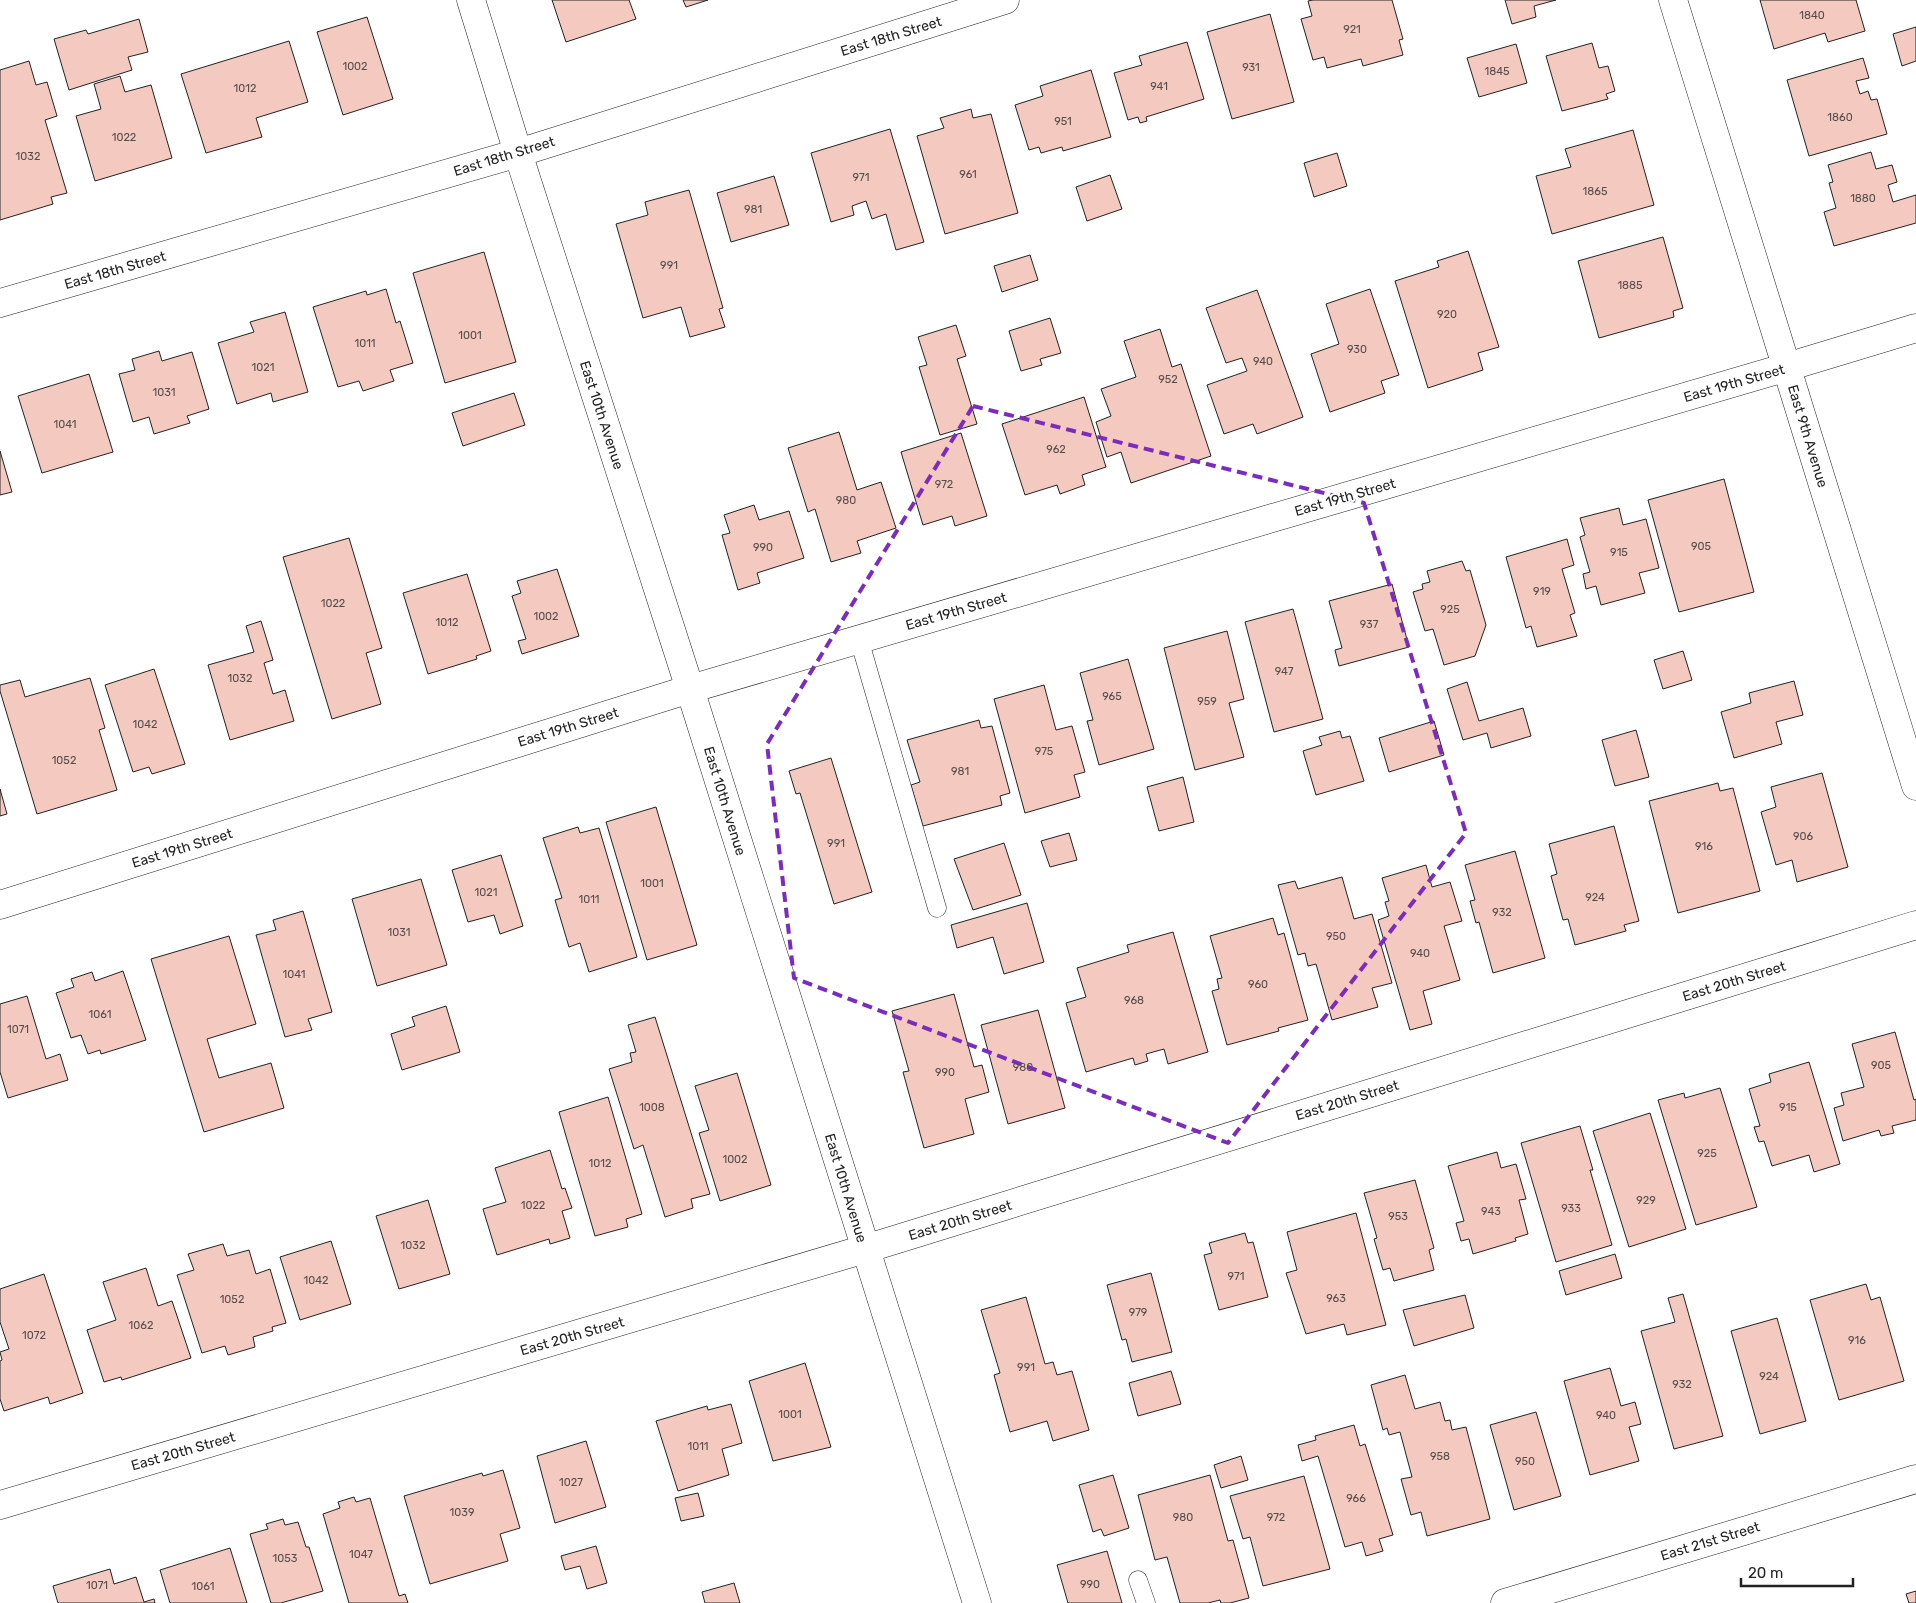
<svg xmlns="http://www.w3.org/2000/svg" width="1916" height="1603" viewBox="0 0 1916 1603" font-family="Rubik,sans-serif">
	<style>
		.building { fill: #f3c9c0; stroke: #222 }
		.lines { fill: none; stroke-linecap: round; stroke-linejoin: round }
		.lane-casing { stroke: #222; stroke-width: 19 }
		.street-casing { stroke: #222; stroke-width: 29 }
		.secondary-casing { stroke: #222; stroke-width: 29 }
		.lane { stroke: #fff; stroke-width: 18 }
		.street { stroke: #fff; stroke-width: 28 }
		.secondary { stroke: #fff; stroke-width: 28 }
		.marked { fill: none; stroke: #7b2cbf; stroke-width: 4; stroke-dasharray: 10 6; stroke-linejoin: round }
		.labels { text-anchor: middle; stroke-width: 4; stroke-linejoin: round; paint-order: stroke }
		.number-label { font-size: 11px; fill: #564c4a }
		.street-label { font-size: 14px; fill: #222; stroke: #fff }
	</style>
	<rect width="100%" height="100%" fill="#fff"/>
	<g class="building">
		<polygon points="552,0 629,0 636,19 566,42"/>
		<polygon points="683,0 708,0 686,7"/>
		<polygon points="1313,0 1392,0 1403,39 1399,40 1403,55 1363,66 1361,59 1327,68 1324,57 1313,60 1301,19 1312,16 1308,1"/>
		<polygon points="1505,0 1556,0 1534,6 1536,17 1512,24"/>
		<polygon points="1760,0 1856,0 1865,31 1828,42 1825,33 1774,49"/>
		<polygon points="1270,14 1294,102 1232,119 1207,32"/>
		<polygon points="367,17 393,99 343,115 317,32"/>
		<polygon points="139,19 148,52 128,57 132,70 69,90 54,39 86,30 88,34"/>
		<polygon points="1916,27 1916,61 1902,66 1893,34"/>
		<polygon points="289,41 308,102 256,118 262,137 206,153 181,74"/>
		<polygon points="1187,42 1204,99 1146,117 1147,121 1140,123 1138,117 1128,120 1114,73 1142,65 1139,56"/>
		<polygon points="1592,43 1599,68 1608,66 1615,91 1606,94 1608,99 1562,111 1546,56"/>
		<polygon points="1516,44 1527,83 1479,97 1467,58"/>
		<polygon points="1863,58 1869,78 1856,81 1860,94 1868,91 1871,100 1877,99 1887,134 1809,156 1787,80"/>
		<polygon points="29,61 36,85 47,82 57,116 45,120 67,193 51,197 53,204 0,220 0,70"/>
		<polygon points="1091,70 1111,137 1063,151 1062,147 1041,153 1039,147 1029,150 1015,105 1043,96 1040,86"/>
		<polygon points="120,76 125,92 151,85 172,158 95,181 76,116 101,109 94,84"/>
		<polygon points="971,109 973,118 991,114 1018,213 945,234 917,136 944,128 940,118"/>
		<polygon points="890,129 924,242 896,250 886,214 872,219 866,201 852,206 854,215 831,222 811,153"/>
		<polygon points="1633,130 1654,205 1552,234 1536,176 1571,167 1565,149"/>
		<polygon points="1871,152 1876,169 1892,165 1897,182 1888,185 1893,202 1916,195 1916,223 1834,246 1824,212 1836,208 1829,183 1833,182 1828,165"/>
		<polygon points="1337,153 1347,186 1314,197 1304,163"/>
		<polygon points="1110,175 1122,209 1087,221 1076,187"/>
		<polygon points="774,176 789,225 731,242 717,193"/>
		<polygon points="689,190 723,308 719,309 725,327 690,337 681,307 643,318 616,224 648,215 645,202"/>
		<polygon points="1663,237 1683,308 1673,311 1674,317 1599,338 1578,261"/>
		<polygon points="1468,251 1499,347 1478,353 1483,370 1428,388 1395,281 1439,267 1437,261"/>
		<polygon points="484,252 516,362 445,383 413,273"/>
		<polygon points="1030,255 1038,280 1002,292 994,266"/>
		<polygon points="386,289 396,323 400,321 413,363 390,370 394,381 363,391 359,381 338,387 313,307 366,291 367,295"/>
		<polygon points="1370,289 1399,375 1381,381 1385,393 1330,412 1311,354 1339,344 1326,304"/>
		<polygon points="1257,290 1303,417 1257,434 1253,424 1224,434 1207,385 1247,371 1242,358 1226,363 1206,308"/>
		<polygon points="285,312 308,392 273,402 271,393 237,404 218,343 254,332 250,322"/>
		<polygon points="1050,318 1061,353 1040,359 1042,365 1021,371 1009,331"/>
		<polygon points="956,325 966,356 957,359 977,424 940,435 919,367 927,365 918,337"/>
		<polygon points="1160,329 1172,367 1181,364 1211,456 1131,483 1121,452 1107,457 1096,422 1111,416 1101,389 1136,377 1124,341"/>
		<polygon points="159,351 162,361 192,352 209,409 187,416 190,423 154,434 149,417 133,422 119,374 135,370 132,359"/>
		<polygon points="89,374 113,452 42,473 18,396"/>
		<polygon points="514,393 525,425 463,446 452,413"/>
		<polygon points="1084,397 1106,467 1082,475 1085,485 1060,494 1057,485 1025,495 1002,424"/>
		<polygon points="839,432 857,490 881,482 896,528 857,541 861,553 831,562 815,509 808,512 788,448"/>
		<polygon points="961,433 987,516 955,526 952,516 923,525 901,452"/>
		<polygon points="0,451 12,492 0,495"/>
		<polygon points="1724,479 1754,592 1679,612 1648,500"/>
		<polygon points="754,505 759,520 789,511 804,558 757,573 760,583 738,590 722,535 730,533 724,515"/>
		<polygon points="1619,508 1623,525 1646,519 1659,568 1639,573 1645,593 1601,605 1596,586 1586,589 1583,574 1590,572 1580,537 1585,535 1580,518"/>
		<polygon points="349,538 382,648 366,653 381,704 332,719 283,557"/>
		<polygon points="1567,539 1574,565 1562,569 1575,613 1570,615 1577,636 1537,647 1531,626 1526,628 1506,557"/>
		<polygon points="1462,561 1466,571 1470,570 1486,625 1475,656 1444,665 1433,629 1425,631 1413,592 1423,589 1422,584 1430,582 1427,571"/>
		<polygon points="557,569 579,636 522,654 518,641 526,639 512,596 521,593 517,581"/>
		<polygon points="467,574 491,651 476,656 477,659 428,674 403,593"/>
		<polygon points="1392,584 1409,647 1339,666 1335,650 1342,648 1329,601"/>
		<polygon points="1293,609 1323,719 1274,732 1245,622"/>
		<polygon points="261,621 273,660 264,663 273,694 285,690 294,721 230,740 208,665 254,652 246,626"/>
		<polygon points="1227,631 1244,699 1229,703 1244,757 1195,770 1164,648"/>
		<polygon points="1683,651 1692,680 1663,689 1654,660"/>
		<polygon points="1128,659 1154,749 1099,765 1087,721 1093,720 1080,673"/>
		<polygon points="154,669 185,764 152,774 149,767 133,772 105,685"/>
		<polygon points="90,678 105,728 99,730 117,790 37,814 0,691 0,685 20,680 25,697"/>
		<polygon points="1794,681 1803,715 1776,722 1782,744 1734,758 1721,712 1751,703 1749,693"/>
		<polygon points="1467,682 1479,721 1523,708 1531,736 1491,748 1487,733 1463,740 1447,689"/>
		<polygon points="1044,685 1056,730 1072,726 1085,772 1074,775 1080,797 1025,813 994,699"/>
		<polygon points="979,720 981,728 992,726 1010,793 1000,796 1002,805 923,826 911,785 920,782 907,740"/>
		<polygon points="1434,721 1444,755 1389,772 1379,738"/>
		<polygon points="1636,730 1649,777 1615,786 1602,740"/>
		<polygon points="1340,731 1342,738 1350,736 1364,781 1316,795 1303,751 1322,745 1319,737"/>
		<polygon points="831,758 872,892 834,904 800,793 796,794 789,771"/>
		<polygon points="1822,773 1848,867 1797,882 1792,860 1776,865 1761,812 1776,807 1771,787"/>
		<polygon points="1183,777 1194,822 1159,831 1147,787"/>
		<polygon points="1718,783 1720,791 1733,788 1760,891 1678,913 1649,801"/>
		<polygon points="0,789 7,814 0,816"/>
		<polygon points="656,807 697,945 647,960 606,822"/>
		<polygon points="1614,826 1639,921 1624,925 1626,931 1575,945 1568,919 1563,920 1551,876 1557,874 1549,844"/>
		<polygon points="578,827 580,833 599,828 637,957 589,972 580,943 569,947 555,900 562,898 543,838"/>
		<polygon points="1069,833 1077,860 1050,867 1041,841"/>
		<polygon points="1004,843 1021,895 973,910 954,859"/>
		<polygon points="1515,851 1545,958 1493,973 1479,922 1476,923 1470,901 1475,900 1465,865"/>
		<polygon points="501,855 523,926 500,934 494,915 468,922 452,870"/>
		<polygon points="1426,865 1432,887 1450,882 1462,921 1444,926 1460,980 1423,991 1432,1024 1410,1030 1378,920 1389,916 1385,902 1389,901 1382,878"/>
		<polygon points="1342,877 1354,919 1372,914 1392,983 1372,988 1378,1007 1332,1020 1316,964 1308,966 1305,953 1298,955 1278,885 1295,881 1298,889"/>
		<polygon points="421,879 447,965 377,986 352,899"/>
		<polygon points="1027,903 1044,962 1004,974 993,937 957,948 951,925"/>
		<polygon points="303,911 332,1012 308,1019 312,1030 285,1037 256,935 276,930 273,920"/>
		<polygon points="1273,918 1278,935 1284,933 1308,1020 1278,1028 1279,1031 1227,1045 1212,991 1219,989 1217,979 1222,978 1210,936"/>
		<polygon points="1173,932 1208,1052 1168,1064 1164,1049 1146,1054 1148,1061 1135,1065 1133,1058 1086,1072 1066,1003 1086,997 1077,968 1129,952 1127,945"/>
		<polygon points="229,936 256,1024 207,1039 219,1078 271,1063 284,1108 204,1132 151,959"/>
		<polygon points="123,971 146,1040 101,1054 100,1050 88,1054 81,1035 71,1038 56,993 74,987 71,979 92,972 95,981"/>
		<polygon points="954,994 974,1067 982,1065 989,1092 965,1099 974,1134 924,1148 903,1072 909,1071 892,1011"/>
		<polygon points="27,996 46,1059 60,1054 68,1080 8,1098 0,1072 0,1004"/>
		<polygon points="446,1006 460,1052 402,1070 391,1034 415,1026 412,1017"/>
		<polygon points="1038,1010 1065,1108 1008,1124 981,1025"/>
		<polygon points="655,1017 710,1194 691,1199 693,1208 665,1217 643,1145 634,1149 609,1069 632,1062 630,1053 636,1052 628,1025"/>
		<polygon points="1895,1032 1914,1100 1916,1099 1916,1120 1892,1126 1894,1133 1881,1136 1879,1130 1843,1141 1834,1108 1844,1105 1841,1093 1864,1087 1852,1044"/>
		<polygon points="1809,1062 1840,1164 1814,1172 1809,1155 1772,1166 1764,1141 1759,1142 1754,1127 1760,1126 1749,1089 1771,1082 1769,1074"/>
		<polygon points="737,1073 771,1185 720,1201 699,1133 709,1130 695,1086"/>
		<polygon points="1720,1088 1757,1207 1696,1225 1658,1100 1684,1093 1685,1098"/>
		<polygon points="608,1097 642,1214 626,1219 628,1227 595,1236 559,1112"/>
		<polygon points="1650,1113 1686,1229 1629,1247 1593,1131"/>
		<polygon points="1580,1126 1593,1170 1590,1170 1612,1245 1556,1262 1521,1143"/>
		<polygon points="550,1150 562,1189 565,1188 572,1208 562,1211 570,1238 550,1244 549,1239 497,1255 483,1209 506,1202 495,1168"/>
		<polygon points="1497,1152 1501,1168 1516,1164 1526,1199 1519,1200 1528,1234 1515,1238 1516,1241 1473,1254 1469,1239 1461,1241 1456,1223 1464,1221 1448,1166"/>
		<polygon points="1415,1180 1434,1248 1429,1250 1434,1270 1394,1281 1390,1268 1383,1270 1374,1239 1377,1238 1364,1193"/>
		<polygon points="428,1200 450,1274 399,1289 376,1216"/>
		<polygon points="1356,1213 1386,1325 1347,1335 1344,1324 1306,1334 1286,1273 1297,1270 1287,1232"/>
		<polygon points="1245,1233 1248,1243 1253,1242 1268,1297 1219,1310 1204,1255 1212,1253 1209,1243"/>
		<polygon points="331,1241 351,1304 300,1320 280,1257"/>
		<polygon points="223,1244 227,1256 249,1250 256,1274 270,1269 286,1323 272,1327 273,1331 253,1337 255,1347 228,1355 225,1346 202,1353 177,1275 194,1270 188,1254"/>
		<polygon points="1615,1254 1622,1278 1566,1295 1559,1271"/>
		<polygon points="146,1268 158,1306 172,1301 191,1358 122,1380 121,1377 104,1382 87,1330 116,1320 103,1282"/>
		<polygon points="1151,1273 1172,1352 1132,1362 1126,1339 1122,1340 1107,1285"/>
		<polygon points="44,1274 83,1393 50,1404 48,1397 4,1411 0,1399 0,1361 2,1360 0,1352 9,1349 0,1322 0,1289"/>
		<polygon points="1866,1284 1871,1300 1880,1297 1904,1381 1839,1400 1810,1300"/>
		<polygon points="1683,1294 1723,1436 1674,1449 1641,1331 1675,1322 1668,1298"/>
		<polygon points="1465,1295 1474,1328 1414,1346 1403,1310"/>
		<polygon points="1026,1297 1045,1364 1053,1362 1057,1375 1072,1371 1089,1430 1053,1441 1047,1421 1010,1432 994,1375 1000,1373 981,1310"/>
		<polygon points="1777,1318 1806,1421 1760,1434 1731,1331"/>
		<polygon points="805,1363 831,1447 773,1461 749,1381"/>
		<polygon points="1610,1368 1621,1406 1635,1402 1641,1424 1629,1427 1639,1461 1590,1475 1564,1381"/>
		<polygon points="1171,1371 1181,1404 1138,1416 1129,1383"/>
		<polygon points="1405,1375 1415,1409 1440,1402 1445,1421 1450,1420 1452,1430 1466,1427 1490,1519 1427,1536 1421,1512 1411,1515 1401,1479 1412,1477 1400,1432 1389,1435 1387,1428 1383,1430 1371,1385"/>
		<polygon points="731,1404 742,1443 722,1449 729,1475 678,1491 656,1421 707,1406 708,1410"/>
		<polygon points="1536,1412 1561,1496 1514,1510 1490,1425"/>
		<polygon points="1354,1425 1360,1446 1365,1444 1393,1535 1379,1539 1383,1551 1366,1556 1362,1542 1345,1547 1318,1456 1302,1461 1298,1445 1316,1440 1315,1436"/>
		<polygon points="586,1441 606,1507 555,1523 537,1456"/>
		<polygon points="1241,1456 1248,1480 1221,1488 1214,1465"/>
		<polygon points="503,1470 520,1528 500,1534 508,1561 430,1584 404,1496 482,1473 483,1476"/>
		<polygon points="1113,1475 1129,1528 1104,1536 1101,1529 1093,1532 1079,1485"/>
		<polygon points="1210,1475 1228,1541 1233,1540 1249,1598 1230,1603 1221,1603 1220,1600 1208,1603 1180,1603 1167,1557 1155,1560 1138,1495"/>
		<polygon points="1304,1476 1330,1569 1263,1586 1250,1537 1243,1539 1230,1496"/>
		<polygon points="698,1493 704,1516 681,1521 675,1498"/>
		<polygon points="354,1497 356,1502 370,1498 399,1596 405,1594 408,1603 349,1603 323,1514 340,1508 338,1502"/>
		<polygon points="283,1519 285,1525 298,1522 306,1547 309,1547 323,1591 281,1603 271,1603 250,1534 268,1529 266,1524"/>
		<polygon points="596,1546 607,1583 587,1589 580,1566 565,1570 561,1556"/>
		<polygon points="230,1548 247,1603 170,1603 160,1570"/>
		<polygon points="1107,1551 1122,1603 1068,1603 1057,1565"/>
		<polygon points="110,1569 114,1584 136,1577 144,1602 154,1599 155,1603 58,1603 53,1586"/>
		<polygon points="734,1583 740,1603 705,1603 702,1592"/>
		<polygon points="1916,1591 1916,1603 1909,1603 1906,1594"/>
	</g>
	<g class="lines">
		<g class="lane-casing">
			<g id="lane">
				<polyline points="859,639 937,908"/>
				<polyline points="1138,1580 1146,1603"/>
			</g>
		</g>
		<g class="street-casing">
			<g id="street">
				<polyline points="1673,0 1916,786"/>
				<polyline points="0,303 518,153 1005,0"/>
				<polyline points="0,905 690,689 1787,367 1916,328"/>
				<polyline points="0,1505 865,1249 1916,925"/>
			</g>
		</g>
		<g class="secondary-casing">
			<g id="secondary">
				<polyline points="471,0 518,153 690,689 977,1603"/>
				<polyline points="1505,1603 1916,1479"/>
			</g>
		</g>
		<use href="#lane" class="lane"/>
		<use href="#street" class="street"/>
		<use href="#secondary" class="secondary"/>
	</g>
	<path class="marked" d="M973 406 1364 503 1466 833 1228 1143 794 978 767 744Z"/>
	<g class="labels">
		<g class="number-label">
			<text x="1812" y="19">1840</text>
			<text x="1352" y="33">921</text>
			<text x="355" y="70">1002</text>
			<text x="1251" y="71">931</text>
			<text x="1497" y="75">1845</text>
			<text x="1159" y="90">941</text>
			<text x="245" y="92">1012</text>
			<text x="1840" y="121">1860</text>
			<text x="1063" y="125">951</text>
			<text x="124" y="141">1022</text>
			<text x="28" y="160">1032</text>
			<text x="968" y="178">961</text>
			<text x="861" y="181">971</text>
			<text x="1595" y="195">1865</text>
			<text x="1863" y="202">1880</text>
			<text x="753" y="213">981</text>
			<text x="669" y="269">991</text>
			<text x="1630" y="289">1885</text>
			<text x="1447" y="318">920</text>
			<text x="470" y="339">1001</text>
			<text x="365" y="347">1011</text>
			<text x="1357" y="353">930</text>
			<text x="1263" y="365">940</text>
			<text x="263" y="371">1021</text>
			<text x="1168" y="383">952</text>
			<text x="164" y="396">1031</text>
			<text x="65" y="428">1041</text>
			<text x="1056" y="453">962</text>
			<text x="944" y="488">972</text>
			<text x="846" y="504">980</text>
			<text x="1701" y="550">905</text>
			<text x="763" y="551">990</text>
			<text x="1619" y="556">915</text>
			<text x="1542" y="595">919</text>
			<text x="333" y="607">1022</text>
			<text x="1450" y="613">925</text>
			<text x="546" y="620">1002</text>
			<text x="447" y="626">1012</text>
			<text x="1369" y="628">937</text>
			<text x="1284" y="675">947</text>
			<text x="240" y="682">1032</text>
			<text x="1112" y="700">965</text>
			<text x="1207" y="705">959</text>
			<text x="145" y="728">1042</text>
			<text x="1044" y="755">975</text>
			<text x="64" y="764">1052</text>
			<text x="960" y="775">981</text>
			<text x="1803" y="840">906</text>
			<text x="836" y="847">991</text>
			<text x="1704" y="850">916</text>
			<text x="652" y="887">1001</text>
			<text x="486" y="896">1021</text>
			<text x="1595" y="901">924</text>
			<text x="589" y="903">1011</text>
			<text x="1502" y="916">932</text>
			<text x="399" y="936">1031</text>
			<text x="1336" y="940">950</text>
			<text x="1420" y="957">940</text>
			<text x="294" y="978">1041</text>
			<text x="1258" y="988">960</text>
			<text x="1134" y="1004">968</text>
			<text x="100" y="1018">1061</text>
			<text x="18" y="1033">1071</text>
			<text x="1881" y="1069">905</text>
			<text x="1023" y="1071">980</text>
			<text x="945" y="1076">990</text>
			<text x="652" y="1111">1008</text>
			<text x="1788" y="1111">915</text>
			<text x="1707" y="1157">925</text>
			<text x="735" y="1163">1002</text>
			<text x="600" y="1167">1012</text>
			<text x="1646" y="1204">929</text>
			<text x="533" y="1209">1022</text>
			<text x="1571" y="1212">933</text>
			<text x="1491" y="1215">943</text>
			<text x="1398" y="1220">953</text>
			<text x="413" y="1249">1032</text>
			<text x="1236" y="1280">971</text>
			<text x="316" y="1284">1042</text>
			<text x="1336" y="1302">963</text>
			<text x="232" y="1303">1052</text>
			<text x="1138" y="1316">979</text>
			<text x="141" y="1329">1062</text>
			<text x="34" y="1339">1072</text>
			<text x="1857" y="1344">916</text>
			<text x="1026" y="1371">991</text>
			<text x="1769" y="1380">924</text>
			<text x="1682" y="1388">932</text>
			<text x="790" y="1418">1001</text>
			<text x="1606" y="1419">940</text>
			<text x="698" y="1450">1011</text>
			<text x="1440" y="1460">958</text>
			<text x="1525" y="1465">950</text>
			<text x="571" y="1486">1027</text>
			<text x="1356" y="1502">966</text>
			<text x="462" y="1516">1039</text>
			<text x="1183" y="1521">980</text>
			<text x="1276" y="1521">972</text>
			<text x="361" y="1558">1047</text>
			<text x="285" y="1562">1053</text>
			<text x="1090" y="1588">990</text>
			<text x="97" y="1589">1071</text>
			<text x="203" y="1590">1061</text>
		</g>
		<g class="street-label">
			<text transform="translate(891 36) rotate(-17)" y="5">East 18th Street</text>
			<text transform="translate(504 156) rotate(-17)" y="5">East 18th Street</text>
			<text transform="translate(115 270) rotate(-16)" y="5">East 18th Street</text>
			<text transform="translate(1734 383) rotate(-16)" y="5">East 19th Street</text>
			<text transform="translate(602 415) rotate(72)" y="5">East 10th Avenue</text>
			<text transform="translate(1808 436) rotate(73)" y="5">East 9th Avenue</text>
			<text transform="translate(1345 497) rotate(-16)" y="5">East 19th Street</text>
			<text transform="translate(956 611) rotate(-16)" y="5">East 19th Street</text>
			<text transform="translate(568 727) rotate(-17)" y="5">East 19th Street</text>
			<text transform="translate(725 801) rotate(73)" y="5">East 10th Avenue</text>
			<text transform="translate(182 848) rotate(-17)" y="5">East 19th Street</text>
			<text transform="translate(1734 981) rotate(-17)" y="5">East 20th Street</text>
			<text transform="translate(1347 1100) rotate(-17)" y="5">East 20th Street</text>
			<text transform="translate(846 1188) rotate(73)" y="5">East 10th Avenue</text>
			<text transform="translate(960 1220) rotate(-17)" y="5">East 20th Street</text>
			<text transform="translate(572 1336) rotate(-16)" y="5">East 20th Street</text>
			<text transform="translate(183 1451) rotate(-16)" y="5">East 20th Street</text>
			<text transform="translate(1710 1541) rotate(-17)" y="5">East 21st Street</text>
		</g>
	</g>
	<path d="M1741 1578v8h112v-8" fill="none" stroke="#222222" stroke-width="2.5"/>
	<text x="1748" y="1578" font-size="15" fill="#222222" stroke="#ffffff" stroke-width="4" paint-order="stroke">20 m</text>
</svg>
